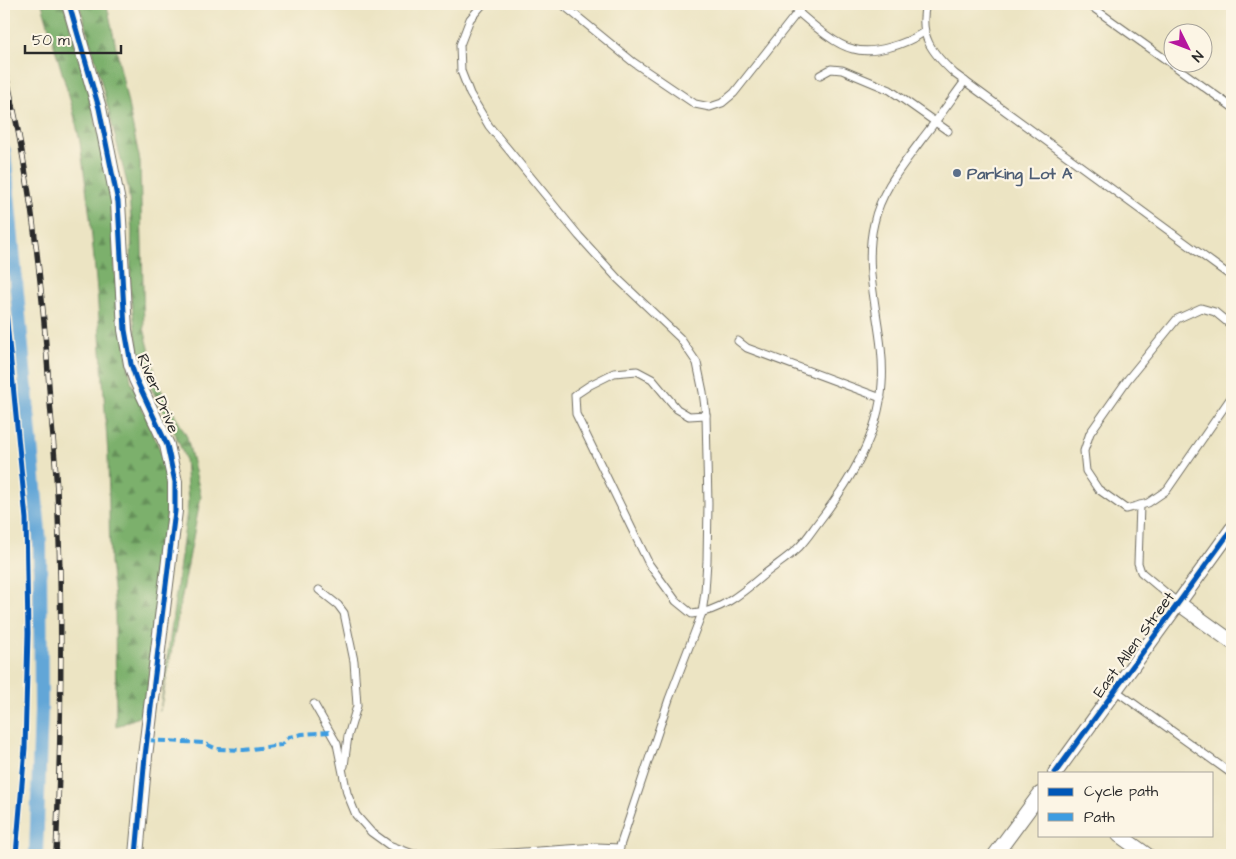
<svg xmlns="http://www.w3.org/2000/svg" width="1236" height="859" viewBox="0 0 1236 859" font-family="'Architects Daughter',sans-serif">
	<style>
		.forest { fill: url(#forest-firs); stroke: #536e4c }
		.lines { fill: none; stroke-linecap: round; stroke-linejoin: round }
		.canal { stroke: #62a6d7; stroke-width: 14 }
		.lane-casing { stroke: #6f6c60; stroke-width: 9 }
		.street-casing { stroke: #6f6c60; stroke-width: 16 }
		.lane { stroke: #fff; stroke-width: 7 }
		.street { stroke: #fff; stroke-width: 14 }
		.rail-casing { stroke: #2b2b2b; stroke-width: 5.5 }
		.rail { stroke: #fcf5e5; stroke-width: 4; stroke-dasharray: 11; stroke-linecap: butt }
		.quiet { stroke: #3d9ce1; stroke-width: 4; stroke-dasharray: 8 4; stroke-linecap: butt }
		.cycleway-casing { stroke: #fcf5e5; stroke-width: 8 }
		.cycleway { stroke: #0057b8; stroke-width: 5 }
		.service-dot { fill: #5c6f8a; stroke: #fcf5e5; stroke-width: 2 }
		.labels { text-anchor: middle; stroke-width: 4.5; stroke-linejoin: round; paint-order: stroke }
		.service-label { font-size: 16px; font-weight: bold; fill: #4e5e75; stroke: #fcf5e5; text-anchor: start }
		.street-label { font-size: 16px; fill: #2b2b2b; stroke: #fcf5e5 }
	</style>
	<defs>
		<pattern id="forest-firs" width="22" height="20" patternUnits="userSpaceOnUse" patternTransform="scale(1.25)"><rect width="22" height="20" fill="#7bb06c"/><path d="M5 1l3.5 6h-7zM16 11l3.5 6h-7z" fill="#658f59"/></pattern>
	</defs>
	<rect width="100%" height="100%" fill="#fcf5e5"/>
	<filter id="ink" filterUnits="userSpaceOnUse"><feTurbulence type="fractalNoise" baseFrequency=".02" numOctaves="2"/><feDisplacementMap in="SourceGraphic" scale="10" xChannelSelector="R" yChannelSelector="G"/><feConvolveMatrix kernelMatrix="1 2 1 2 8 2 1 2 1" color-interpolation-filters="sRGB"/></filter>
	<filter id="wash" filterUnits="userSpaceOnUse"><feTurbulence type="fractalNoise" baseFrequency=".0096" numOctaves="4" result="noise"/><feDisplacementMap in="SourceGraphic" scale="20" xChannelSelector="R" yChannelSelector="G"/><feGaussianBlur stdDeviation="1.12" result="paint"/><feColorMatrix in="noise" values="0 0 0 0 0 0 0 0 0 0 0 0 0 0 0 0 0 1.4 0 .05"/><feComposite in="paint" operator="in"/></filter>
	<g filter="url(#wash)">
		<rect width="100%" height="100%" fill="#ece4c3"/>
		<g class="forest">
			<polygon points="42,4 64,4 87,86 108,173 116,281 131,381 160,450 167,477 167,516 145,714 116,727 115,606 110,563 108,455 97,291 90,217 80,142 73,110"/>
			<polygon points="79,4 106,4 109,14 140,161 144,328 158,384 187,437 201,496 160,711 188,504 185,458 171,424 146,379 137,342 130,289 132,230 128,187 96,61"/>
		</g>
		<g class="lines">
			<polyline class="canal" points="4,151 40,543 41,710 36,855"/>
		</g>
	</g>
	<g filter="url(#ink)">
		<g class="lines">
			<g class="lane-casing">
				<g id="lane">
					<polyline points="483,4 470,19 460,45 461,71 470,94 489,126 579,236 618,279 680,338 697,363 703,392 706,415 708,504 707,561 705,592 702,613 669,699 617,855"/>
					<polyline points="562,4 633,62 695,104 710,107 722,103 734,93 804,4"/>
					<path d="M926 4C918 36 932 53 955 74L1232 277"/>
					<polyline points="1088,4 1232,107"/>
					<path d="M798 12C812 24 835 45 853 49 874 55 906 44 924 32"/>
					<polyline points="820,75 831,69 842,70 890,90 948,131"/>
					<polyline points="1232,326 1215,312 1201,308 1177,319 1128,379 1090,433 1084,451 1086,471 1098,489 1126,509 1148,503 1167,490 1232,396"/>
					<polyline points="738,341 747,348 881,398"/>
					<path d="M706 415 689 416 677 409 652 379 637 371 614 373 590 385 575 395 576 414 649 564 676 601 692 614C719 612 741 594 761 577 773 567 788 558 799 547 807 539 813 529 820 520 850 481 879 435 882 384 886 330 861 277 874 223 881 190 903 165 922 139 937 120 951 100 965 81"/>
					<polyline points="1140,505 1138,563 1141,572 1178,603"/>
					<polyline points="319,590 338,605 344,613 354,661 357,706 348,736 344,766"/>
					<polyline points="1115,690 1232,774"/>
					<polyline points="314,704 337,744 347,793 356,815 371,832 389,845 413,854 436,855"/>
					<polyline points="479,855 597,847 620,848"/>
				</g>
			</g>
			<g class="street-casing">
				<g id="street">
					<polyline points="69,4 99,108 118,202 125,330 131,364 136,379 167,445 175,482 175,511 145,756 136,855"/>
					<polyline points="1178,603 1232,642"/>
					<polyline points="1055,773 1232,529"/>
					<polyline points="1119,835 1147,855"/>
					<polyline points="995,855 1040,794"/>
				</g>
			</g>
			<use href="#lane" class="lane"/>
			<use href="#street" class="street"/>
			<g class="rail-casing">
				<path id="rail" d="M4 67C31 176 43 290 50 402 53 439 57 476 58 513 63 627 61 741 56 855"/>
			</g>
			<use href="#rail" class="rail"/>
			<polyline class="quiet" points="147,740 204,743 217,749 244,750 281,745 289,737 302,734 330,732"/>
			<g class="cycleway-casing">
				<g id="cycleway">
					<polyline points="69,4 99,108 118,202 125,330 131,364 136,379 167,445 175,482 175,511 145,756 136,855"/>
					<polyline points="4,291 26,519 28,633 25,748 16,855"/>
					<polyline points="1055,773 1232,529"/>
				</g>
			</g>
			<use href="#cycleway" class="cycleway"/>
		</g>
	</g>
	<circle class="service-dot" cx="957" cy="173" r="5"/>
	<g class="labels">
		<g class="service-label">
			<text x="967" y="179">Parking Lot A</text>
		</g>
		<g class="street-label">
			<text transform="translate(159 393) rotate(67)" y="6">River Drive</text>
			<text transform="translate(1133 644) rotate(-54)" y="6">East Allen Street</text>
		</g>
	</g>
	<rect width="1236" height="859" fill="none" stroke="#fcf5e5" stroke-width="20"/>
	<rect x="1038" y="772" width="175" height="65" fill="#fcf5e5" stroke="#a8a49b"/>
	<rect x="1048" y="788" width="25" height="8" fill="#0057b8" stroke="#a8a49b"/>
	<text x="1084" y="796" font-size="15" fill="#2b2b2b">Cycle path</text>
	<rect x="1048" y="813" width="25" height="8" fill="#3d9ce1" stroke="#a8a49b"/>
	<text x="1084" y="822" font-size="15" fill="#2b2b2b">Path</text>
	<g transform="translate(1188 48) rotate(132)"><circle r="24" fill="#fcf5e5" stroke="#a8a49b"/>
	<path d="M0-4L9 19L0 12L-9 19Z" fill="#b5179e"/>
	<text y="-8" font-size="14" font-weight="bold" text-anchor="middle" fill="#2b2b2b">N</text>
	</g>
	<path d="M25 45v8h96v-8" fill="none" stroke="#2b2b2b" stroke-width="2.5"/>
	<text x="32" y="45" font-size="15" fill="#2b2b2b" stroke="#fcf5e5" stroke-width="4" paint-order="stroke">50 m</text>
</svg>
